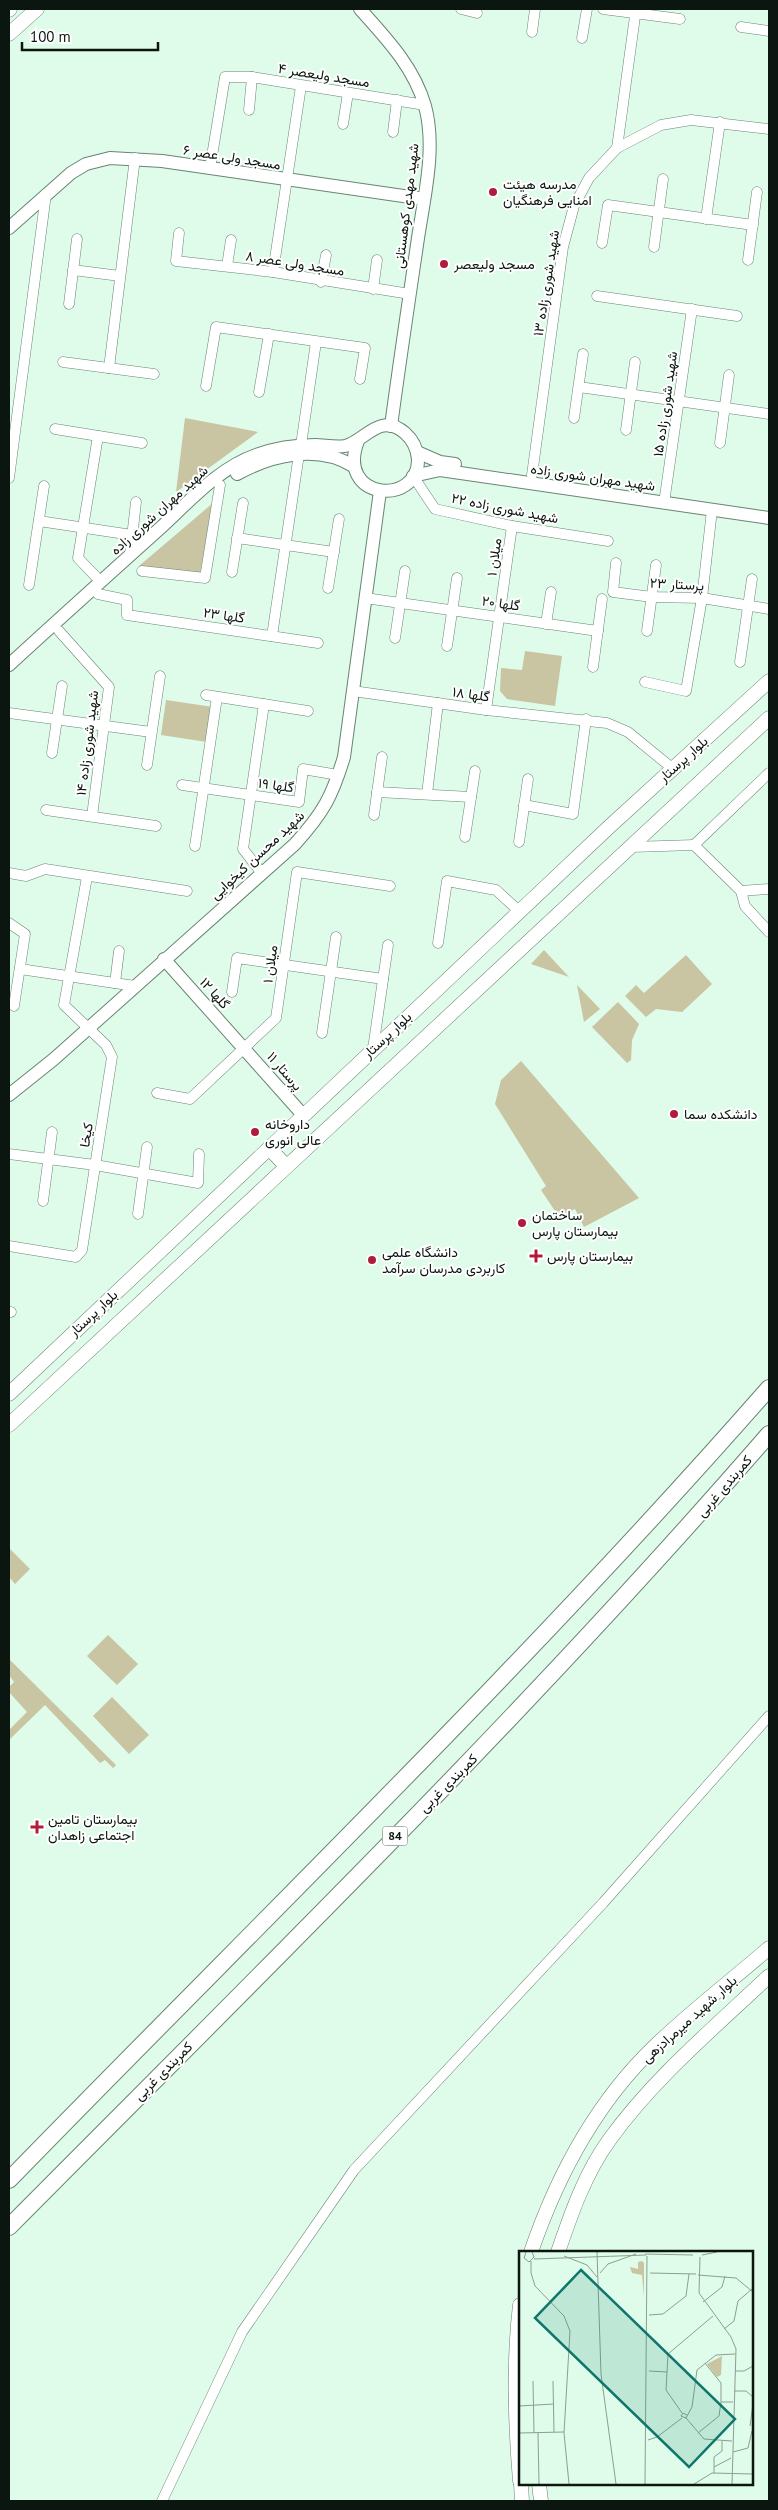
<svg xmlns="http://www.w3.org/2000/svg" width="778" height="2510" viewBox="0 0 778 2510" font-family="'PT Sans',Vazirmatn,sans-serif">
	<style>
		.green { fill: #c9c4a2 }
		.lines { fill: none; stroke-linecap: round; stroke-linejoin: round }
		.minor-casing { stroke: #6a8474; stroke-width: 11 }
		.tertiary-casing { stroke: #6a8474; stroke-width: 14 }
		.secondary-casing { stroke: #6a8474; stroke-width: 15 }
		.trunk-casing { stroke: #6a8474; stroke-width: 18 }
		.minor { stroke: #fff; stroke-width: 10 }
		.tertiary { stroke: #fff; stroke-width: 12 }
		.secondary { stroke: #fff; stroke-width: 14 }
		.trunk { stroke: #fff; stroke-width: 16 }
		.poi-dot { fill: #b01c3b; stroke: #fff; stroke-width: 2 }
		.labels { text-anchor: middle; stroke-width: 4; stroke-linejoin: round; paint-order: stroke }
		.shield { fill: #fff; stroke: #555c58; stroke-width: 1 }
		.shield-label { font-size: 12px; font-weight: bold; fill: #0c1610 }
		.street-label { font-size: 14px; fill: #0c1610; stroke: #fff }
		.poi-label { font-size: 14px; fill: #0c1610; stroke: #fff; text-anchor: start }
		.inset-road { fill: none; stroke: #8b9f92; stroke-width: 1 }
		.view { fill: #0f766e; fill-opacity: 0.15; stroke: #0f766e; stroke-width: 2.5 }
		.inset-edge { fill: none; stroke: #0c1610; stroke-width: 2.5 }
	</style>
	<rect width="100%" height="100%" fill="#dffbe9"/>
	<g class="green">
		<polygon points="185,418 258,432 176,492"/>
		<polygon points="213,503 200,574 139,566"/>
		<polygon points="525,651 562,656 555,706 507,699 500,691 501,668 522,670"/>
		<polygon points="166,700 213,707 207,742 161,735"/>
		<polygon points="544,950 569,977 531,964"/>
		<polygon points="686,955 712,984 682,1012 656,1009 646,1017 625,996 636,985 644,993"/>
		<polygon points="577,985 600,1009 584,1022"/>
		<polygon points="618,1002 639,1024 632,1040 631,1060 627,1063 592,1027"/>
		<polygon points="521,1061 639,1198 584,1227 575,1209 559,1217 541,1190 546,1186 495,1104 501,1080"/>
		<polygon points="9,1548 30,1569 15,1584 9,1577"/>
		<polygon points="108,1635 138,1664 117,1685 87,1656"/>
		<polygon points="9,1659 116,1765 113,1768 105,1760 100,1763 45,1705 9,1740 9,1730 27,1712 9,1692 9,1687 14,1682 9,1675"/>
		<polygon points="112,1697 149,1735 129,1754 93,1716"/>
	</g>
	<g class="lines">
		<g class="minor-casing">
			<g id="minor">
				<polyline points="461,9 477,13"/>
				<polyline points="603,9 680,19"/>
				<polyline points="741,27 769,31"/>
				<polyline points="532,32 535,9"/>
				<polyline points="582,38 587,9"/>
				<polyline points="249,110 252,77 425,105"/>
				<polyline points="343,124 348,93"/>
				<polyline points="393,132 397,100"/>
				<polyline points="617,148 636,9"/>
				<polyline points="210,168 225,77 252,77"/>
				<polyline points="706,219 720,122"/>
				<polyline points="179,233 176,261 273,272 410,294"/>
				<polyline points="602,243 608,205 753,225"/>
				<polyline points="654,247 663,179"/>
				<polyline points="748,260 757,192"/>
				<polyline points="227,266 231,240"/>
				<polyline points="73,270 120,276"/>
				<polyline points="273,272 301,86"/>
				<polyline points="321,282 326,255"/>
				<polyline points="373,289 377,260"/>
				<polyline points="597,296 737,316"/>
				<polyline points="69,304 77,239"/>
				<polyline points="63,362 154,374"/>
				<polyline points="109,368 135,158"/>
				<polyline points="206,386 216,327 365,348 360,379"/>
				<polyline points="579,387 769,414"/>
				<polyline points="259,392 269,334"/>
				<polyline points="574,418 583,354"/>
				<polyline points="55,429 142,443"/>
				<polyline points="626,430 635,362"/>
				<polyline points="98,436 78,558 101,582"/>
				<polyline points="720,443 729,375"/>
				<polyline points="301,445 316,342"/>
				<polyline points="532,475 563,247 574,206 589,178 617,148 661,125 691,120 769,129"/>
				<polyline points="413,476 435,509 512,526 608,541"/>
				<polyline points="9,478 46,194"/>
				<polyline points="664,503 692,309"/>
				<polyline points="39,521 132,535"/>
				<polyline points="237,538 334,552"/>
				<polyline points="130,555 136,502"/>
				<polyline points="616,563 613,592 652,597 702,598 769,609"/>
				<polyline points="142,571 205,578 220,485"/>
				<polyline points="232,572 243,503"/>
				<polyline points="29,585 44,486"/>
				<polyline points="328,588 339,519"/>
				<polyline points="98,594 127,600 127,615 318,643"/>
				<polyline points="365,598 598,631"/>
				<polyline points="546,624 551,592"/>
				<polyline points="59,631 109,687 92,816"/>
				<polyline points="647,631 656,565"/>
				<polyline points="272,636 299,454"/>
				<polyline points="395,638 405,571"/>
				<polyline points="447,646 457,578"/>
				<polyline points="740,662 752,579"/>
				<polyline points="593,667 602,599"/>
				<polyline points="645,682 686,691 702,598 712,510"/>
				<polyline points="353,691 486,710 607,723 628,732 672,768"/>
				<polyline points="206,695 308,711"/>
				<polyline points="486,710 512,526"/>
				<polyline points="9,713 151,732"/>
				<polyline points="52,753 62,686"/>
				<polyline points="147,765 160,676"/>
				<polyline points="182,785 299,802 303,769 338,775"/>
				<polyline points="377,792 471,797"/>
				<polyline points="427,794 438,703"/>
				<polyline points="524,805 573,814 586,719"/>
				<polyline points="46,810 156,826"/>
				<polyline points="374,815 382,757"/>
				<polyline points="465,837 475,771"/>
				<polyline points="519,842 528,779"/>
				<polyline points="694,845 769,773"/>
				<polyline points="195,846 217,697"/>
				<polyline points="631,847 694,845 741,891"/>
				<polyline points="261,872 243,849 264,704"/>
				<polyline points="9,873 26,876 45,869 187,891"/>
				<polyline points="741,891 745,906 769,932"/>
				<polyline points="741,891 769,889"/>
				<polyline points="9,923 25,934 14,1006"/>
				<polyline points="438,943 447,881 496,890 519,911"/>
				<polyline points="20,969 135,986"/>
				<polyline points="115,983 119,951"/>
				<polyline points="232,992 237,958 383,979"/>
				<polyline points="322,1033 336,937"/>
				<polyline points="373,1049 388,945"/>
				<polyline points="157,1093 190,1099 276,1018 297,872 390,886"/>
				<polyline points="9,1154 95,1165 198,1183 199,1154"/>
				<polyline points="43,1201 52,1132"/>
				<polyline points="138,1214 147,1147"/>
				<polyline points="9,1246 76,1257 82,1250 112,1057 106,1045 64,1005 87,877"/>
				<polyline points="9,1312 11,1312"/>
				<polyline points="162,2501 242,2332 354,2170 603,1903 769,1716"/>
			</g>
		</g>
		<g class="tertiary-casing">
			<g id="tertiary">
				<path d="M360 9C386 38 414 67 425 106 437 150 423 201 417 245 408 306 399 366 391 426"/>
				<polyline points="9,228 71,173 86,164 110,158 162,161 424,199"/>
				<polyline points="417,452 440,462 455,464"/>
				<path d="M237 474C272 455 317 444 353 466"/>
				<polyline points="413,476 440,470 769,518"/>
				<path d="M9 665C58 620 108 575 157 531 187 504 218 468 256 455 275 448 294 445 315 445 324 445 336 448 345 446 364 442 380 411 405 433 413 440 417 448 418 459 419 507 335 500 358 441"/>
				<polyline points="164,959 303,1115"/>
				<path d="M9 1095 54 1059 295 844C323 813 332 797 344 757L380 491"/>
			</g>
		</g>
		<g class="secondary-casing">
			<g id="secondary">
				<polyline points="9,10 10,9"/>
				<polyline points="9,34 37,9"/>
				<polyline points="269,1148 286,1166"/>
				<polyline points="9,1394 609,827 769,681"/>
				<polyline points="9,1425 769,718"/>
				<path d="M531 2252C557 2176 595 2104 654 2047 690 2012 731 1981 769 1948"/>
				<path d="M558 2252C571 2214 585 2173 610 2139 654 2078 714 2028 769 1976"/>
				<path d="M520 2305C513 2363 515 2422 520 2481"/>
				<polyline points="521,2484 522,2501"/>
				<polyline points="539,2484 541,2501"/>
			</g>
		</g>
		<g class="trunk-casing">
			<g id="trunk">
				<path d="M9 2180C264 1918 528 1663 769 1388"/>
				<path d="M9 2227C267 1967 529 1711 769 1434"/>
			</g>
		</g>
		<use href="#minor" class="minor"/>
		<use href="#tertiary" class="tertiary"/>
		<use href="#secondary" class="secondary"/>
		<use href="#trunk" class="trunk"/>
	</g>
	<g class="poi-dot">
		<circle cx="493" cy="192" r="5"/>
		<circle cx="444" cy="264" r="5"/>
		<circle cx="674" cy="1114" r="5"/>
		<circle cx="255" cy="1132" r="5"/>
		<circle cx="522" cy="1223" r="5"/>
		<path d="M533.5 1248.5h5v5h5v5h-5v5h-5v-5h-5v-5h5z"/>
		<circle cx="372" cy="1260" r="5"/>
		<path d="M34.5 1819.5h5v5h5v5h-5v5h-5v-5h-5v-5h5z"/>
	</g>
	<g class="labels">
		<rect class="shield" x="382.5" y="1826.5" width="25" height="19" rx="4"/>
		<g class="shield-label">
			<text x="395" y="1840">84</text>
		</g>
		<g class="street-label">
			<text transform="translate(324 75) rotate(9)" y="5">مسجد ولیعصر ۴</text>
			<text transform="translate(232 157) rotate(9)" y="5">مسجد ولی عصر ۶</text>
			<text transform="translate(406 206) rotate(-83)" y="5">شهید مهدی کوهستانی</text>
			<text transform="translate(295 263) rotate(9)" y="5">مسجد ولی عصر ۸</text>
			<text transform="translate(546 283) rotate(-81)" y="5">شهید شوری زاده ۱۳</text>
			<text transform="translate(665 404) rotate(-82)" y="5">شهید شوری زاده ۱۵</text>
			<text transform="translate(593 477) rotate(8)" y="5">شهید مهران شوری زاده</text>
			<text transform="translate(505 508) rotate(11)" y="5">شهید شوری زاده ۲۲</text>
			<text transform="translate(159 510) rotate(-42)" y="5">شهید مهران شوری زاده</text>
			<text transform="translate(494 557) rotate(-82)" y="5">میلان ۱</text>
			<text transform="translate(677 584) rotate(3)" y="5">پرستار ۲۳</text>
			<text transform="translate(501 603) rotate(8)" y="5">گلها ۲۰</text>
			<text transform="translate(224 615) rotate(8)" y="5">گلها ۲۳</text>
			<text transform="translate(471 694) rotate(8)" y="5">گلها ۱۸</text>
			<text transform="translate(87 743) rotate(-83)" y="5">شهید شوری زاده ۱۴</text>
			<text transform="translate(683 759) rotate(-42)" y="5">بلوار پرستار</text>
			<text transform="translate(276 785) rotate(8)" y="5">گلها ۱۹</text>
			<text transform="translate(257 855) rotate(-43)" y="5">شهید محسن کیخوایی</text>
			<text transform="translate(270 964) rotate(-82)" y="5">میلان ۱</text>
			<text transform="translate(215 993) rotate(48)" y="5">گلها ۱۲</text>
			<text transform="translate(387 1035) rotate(-43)" y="5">بلوار پرستار</text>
			<text transform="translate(285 1071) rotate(49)" y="5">پرستار ۱۱</text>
			<text transform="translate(86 1135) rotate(-81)" y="5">کیخا</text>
			<text transform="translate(93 1313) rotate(-43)" y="5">بلوار پرستار</text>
			<text transform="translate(724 1486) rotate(-49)" y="5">کمربندی غربی</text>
			<text transform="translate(448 1783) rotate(-45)" y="5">کمربندی غربی</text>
			<text transform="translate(689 2019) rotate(-42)" y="5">بلوار شهید میرمرادزهی</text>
			<text transform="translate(163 2071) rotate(-45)" y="5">کمربندی غربی</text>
		</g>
		<g class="poi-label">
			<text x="503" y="189">مدرسه هیئت<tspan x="503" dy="16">امنایی فرهنگیان</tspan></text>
			<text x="454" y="269">مسجد ولیعصر</text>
			<text x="684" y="1119">دانشکده سما</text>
			<text x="265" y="1129">داروخانه<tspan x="265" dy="16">عالی انوری</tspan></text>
			<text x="532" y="1220">ساختمان<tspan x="532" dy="16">بیمارستان پارس</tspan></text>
			<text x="382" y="1257">دانشگاه علمی<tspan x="382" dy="16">کاربردی مدرسان سرآمد</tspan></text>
			<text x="547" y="1261">بیمارستان پارس</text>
			<text x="48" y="1824">بیمارستان تامین<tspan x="48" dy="16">اجتماعی زاهدان</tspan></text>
		</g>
	</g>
	<g transform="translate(519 2251)">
		<rect width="234" height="234" fill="#dffbe9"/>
		<path d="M123 10 125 12V46L123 24 113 22 111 16 119 18V11ZM203 105 202 124 198 126 188 113Z" fill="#c9c4a2"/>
		<path class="inset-road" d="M7 1 5 7 10 11 15 6 13 1M78 1 82 123 97 233M126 3 174 4M183 4 198 1M45 5 68 14 78 26M181 6 180 42 212 86 217 98 213 233M15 8 127 4M12 10V22L16 35 45 65 51 80 45 182 50 233M81 22 89 13 117 3M131 22 177 23M179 24 217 27 234 41M184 51 203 36 206 25M130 64 144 63 167 45 170 23M205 78 215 70 219 50 233 38M186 112 202 132V151M130 120 148 121M216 120H225L234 115M14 130 15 182M34 130 35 181M215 140H227L234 146M0 155 35 153M163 162 147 139 149 103 194 65M168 164 164 162 162 165 167 167 173 156 178 119 197 104 216 103M167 167 185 188 213 190M231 175 234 153M0 182 45 181M19 182 20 233M179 182 200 165 202 151H214M129 189 138 186 163 167M214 201 229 197 233 180M195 216 212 207M195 222V206L203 200V190M126 233 128 5M175 233 193 222 234 223"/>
		<path class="view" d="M62 19 216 168 170 216 16 67Z"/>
		<rect width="234" height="234" class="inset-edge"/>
	</g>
	<rect width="778" height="2510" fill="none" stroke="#0c1610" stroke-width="20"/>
	<path d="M22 42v8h136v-8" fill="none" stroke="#0c1610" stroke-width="2.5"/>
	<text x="30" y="42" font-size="15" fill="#0c1610" stroke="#ffffff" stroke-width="4" paint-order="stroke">100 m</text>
</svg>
